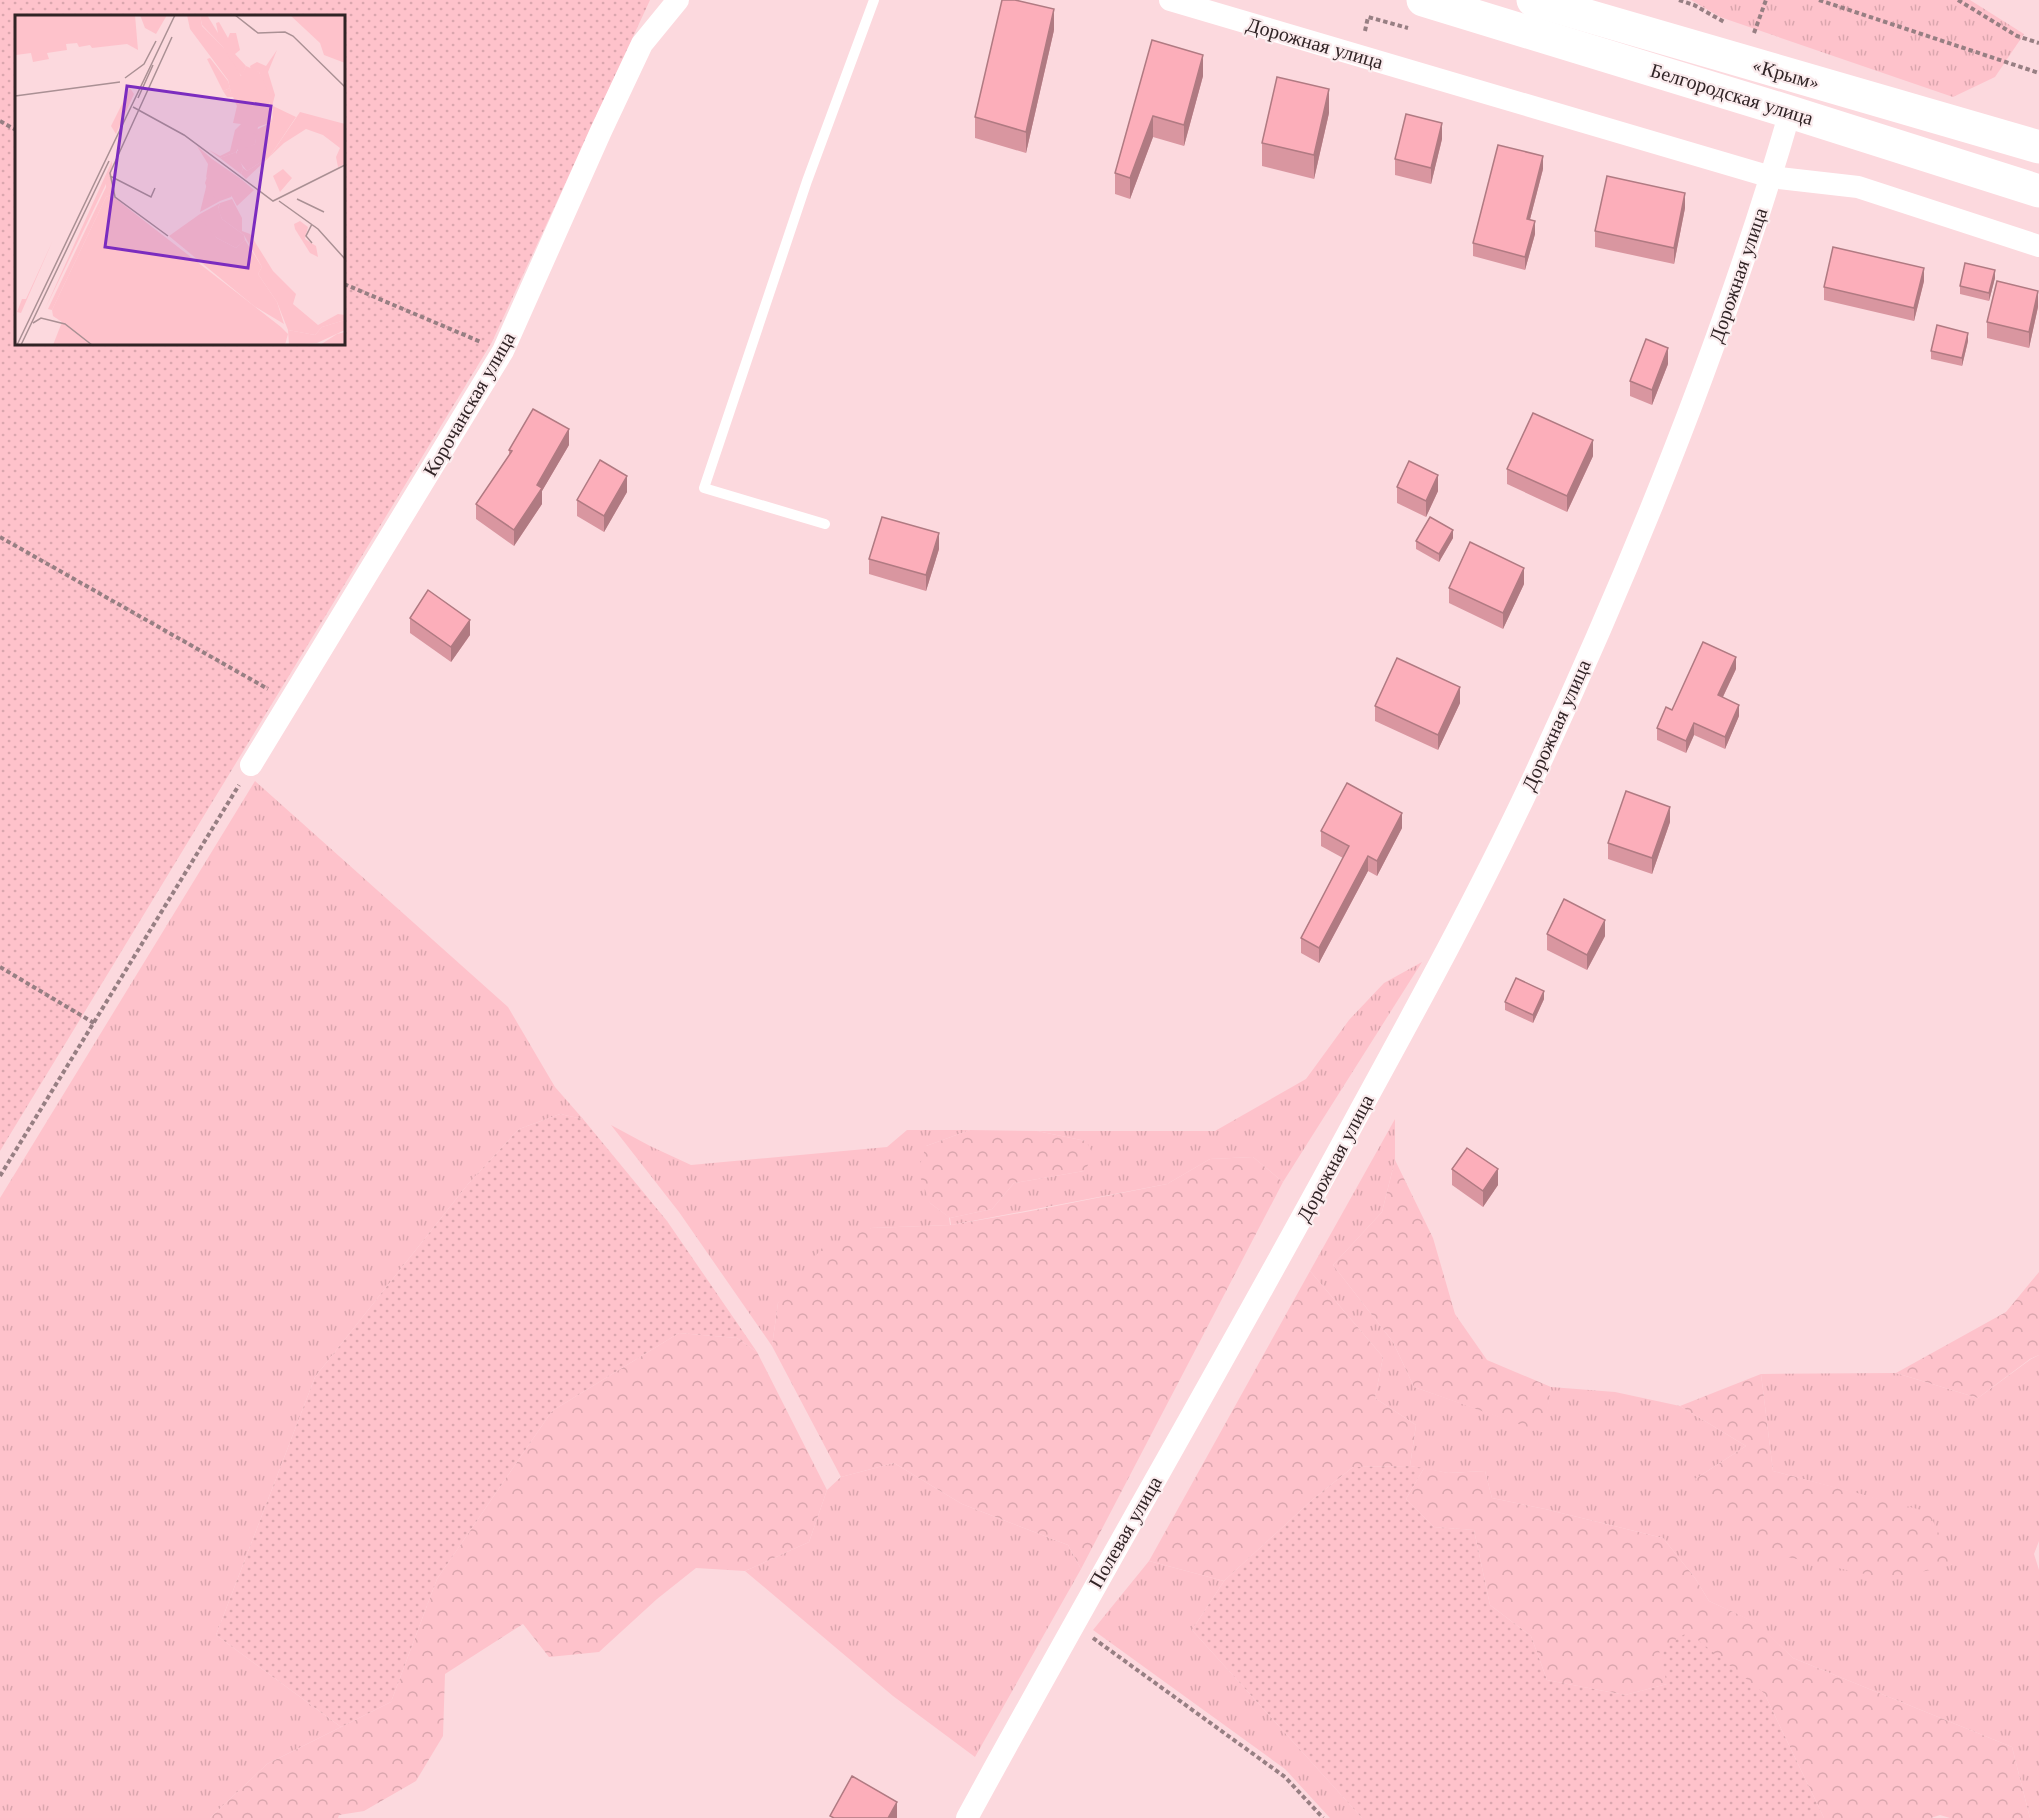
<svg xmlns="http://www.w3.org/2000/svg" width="2039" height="1818" viewBox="0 0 2039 1818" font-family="'Libre Baskerville',serif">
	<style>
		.grass { fill: url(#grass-tufts) }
		.forest { fill: url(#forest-crowns) }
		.park { fill: url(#park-dots); fill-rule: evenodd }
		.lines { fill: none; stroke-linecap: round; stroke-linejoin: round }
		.path { stroke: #977f83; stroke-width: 4; stroke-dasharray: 4.5 3; stroke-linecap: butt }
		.service { stroke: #fff; stroke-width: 10 }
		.minor { stroke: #fff; stroke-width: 22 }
		.primary { stroke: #fff; stroke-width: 33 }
		.wall { fill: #d996a0 }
		.shaded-wall { fill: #b07a82 }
		.building { fill: #fcaeba; stroke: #b07a82; stroke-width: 1.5 }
		.labels { text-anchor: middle; stroke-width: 4.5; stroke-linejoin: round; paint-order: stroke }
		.street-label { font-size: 20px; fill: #302325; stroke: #fbecee }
		.inset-road { fill: none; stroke: #aa9094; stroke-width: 1.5 }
		.view { fill: #7b2cbf; fill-opacity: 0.15; stroke: #7b2cbf; stroke-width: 3 }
		.inset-edge { fill: none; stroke: #302325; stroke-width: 3 }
	</style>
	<defs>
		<pattern id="grass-tufts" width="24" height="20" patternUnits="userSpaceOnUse" patternTransform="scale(1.5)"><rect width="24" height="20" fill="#fec2cb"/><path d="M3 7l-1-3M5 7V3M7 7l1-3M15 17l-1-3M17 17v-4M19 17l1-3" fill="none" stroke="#daa6ae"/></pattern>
		<pattern id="forest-crowns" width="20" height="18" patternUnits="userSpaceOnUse" patternTransform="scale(1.5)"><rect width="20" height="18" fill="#fec2cb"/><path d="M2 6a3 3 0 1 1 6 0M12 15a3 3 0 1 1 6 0" fill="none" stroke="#daa6ae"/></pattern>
		<pattern id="park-dots" width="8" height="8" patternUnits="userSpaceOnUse" patternTransform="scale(1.5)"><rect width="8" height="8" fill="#fec2cb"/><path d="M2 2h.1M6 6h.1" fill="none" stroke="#daa6ae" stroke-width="1.8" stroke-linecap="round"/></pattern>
	</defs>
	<rect width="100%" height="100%" fill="#fcd9de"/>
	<g class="grass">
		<polygon points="1691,0 1970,0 2024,34 1995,77 1953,97 1720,17"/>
		<polygon points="255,781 508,1007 555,1087 583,1119 560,1114 519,1129 468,1184 315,1377 216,1635 341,1727 267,1764 210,1818 0,1818 0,1198"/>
		<polygon points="1422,962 1283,1182 1253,1157 1210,1159 1167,1184 951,1225 950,1218 992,1209 1014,1183 1084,1171 1086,1141 1037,1131 1215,1131 1306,1079 1349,1020 1384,983"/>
		<polygon points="1395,1119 1395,1160 1382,1212 1333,1265 1393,1342 1414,1387 1543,1432 1551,1387 1615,1392 1680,1406 1746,1446 1695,1479 1929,1513 1773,1471 1761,1374 1896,1373 1978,1398 2031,1359 2039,1355 2039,1541 2034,1554 2039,1570 2039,1818 2030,1818 2012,1747 1793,1658 1756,1623 1709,1601 1695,1578 1663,1538 1545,1509 1492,1498 1485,1471 1448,1473 1410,1466 1416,1425 1375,1398 1383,1357 1310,1271"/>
		<polygon points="611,1125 650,1146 691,1165 887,1147 907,1130 970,1130 926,1146 930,1203 949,1217 950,1225 871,1228 778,1303 772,1346 679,1212"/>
		<polygon points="894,1463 962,1504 1068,1545 1081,1569 975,1757 893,1696 745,1571 809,1542 827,1490 841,1477"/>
		<polygon points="1149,1561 1224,1581 1192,1630 1362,1818 1330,1818 1285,1769 1093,1630"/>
	</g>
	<g class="forest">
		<polygon points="970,1130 1037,1131 1086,1141 1094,1156 1084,1171 1014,1183 992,1209 950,1218 930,1203 918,1171 926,1146"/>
		<polygon points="1253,1157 1283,1182 1081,1569 1068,1545 962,1504 894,1463 841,1477 772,1346 778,1303 822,1248 871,1228 951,1225 1031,1211 1167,1184 1210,1159"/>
		<polygon points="1395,1160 1433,1238 1455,1314 1487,1360 1551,1387 1544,1433 1414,1387 1393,1342 1333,1265 1382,1212"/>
		<polygon points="1310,1271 1383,1357 1375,1398 1416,1425 1410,1466 1353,1467 1312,1500 1224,1581 1149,1561"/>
		<polygon points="2039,1272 2039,1355 2030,1359 1978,1398 1896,1373 2006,1312"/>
		<polygon points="679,1333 737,1338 757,1352 827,1490 809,1542 745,1571 696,1568 657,1599 599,1652 549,1657 523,1624 445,1674 443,1736 416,1781 364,1811 339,1815 338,1818 210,1818 267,1764 391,1702 437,1579 552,1411"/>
		<polygon points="1761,1374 1773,1471 1929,1512 1953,1565 1888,1579 1764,1552 1695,1479 1746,1446 1680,1406"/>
		<polygon points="1424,1468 1448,1473 1485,1471 1492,1498 1545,1509 1663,1538 1695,1578 1709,1601 1757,1623 1793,1658 2012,1747 2030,1818 1950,1818 1940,1815 1931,1818 1824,1818 1764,1693 1667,1684 1625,1695 1547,1680 1531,1636 1490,1605 1474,1530 1434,1527 1406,1499"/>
	</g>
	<g class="park">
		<path d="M0 0H650L492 342 0 1151ZM16 16H344V344H16Z"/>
		<polygon points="560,1114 583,1119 667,1221 757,1352 737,1338 679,1333 552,1411 437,1579 391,1702 341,1727 216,1635 315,1377 468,1184 519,1129"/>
		<polygon points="1410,1466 1424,1468 1406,1499 1434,1527 1474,1530 1490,1605 1531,1636 1547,1680 1625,1695 1667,1684 1659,1650 1688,1632 1764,1693 1824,1818 1362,1818 1192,1630 1224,1581 1312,1500 1353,1467"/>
	</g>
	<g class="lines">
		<g class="path">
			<polyline points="1679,0 1694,5 1726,23"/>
			<polyline points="1819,0 2039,73"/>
			<polyline points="1958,0 2017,36 2039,43"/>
			<polyline points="1365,31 1368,17 1408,28"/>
			<polyline points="1754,33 1766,0"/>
			<polyline points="0,121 16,130"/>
			<polyline points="344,284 481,342"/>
			<polyline points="0,537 268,689"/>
			<polyline points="0,967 94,1023"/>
			<polyline points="0,1176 239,785"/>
			<polyline points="1093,1638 1285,1777 1323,1818"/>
		</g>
		<polyline class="service" points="825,524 704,488 807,181 874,0"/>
		<g class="minor">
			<polyline points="1170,0 1771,177 1858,187 2039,246"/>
			<polyline points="251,765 503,351 601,131 642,44 678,0"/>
			<path d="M967 1818C1096 1581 1233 1347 1361 1109 1419 1003 1477 897 1529 787 1631 569 1723 344 1790 112"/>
		</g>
		<g class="primary">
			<polyline points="1423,0 1790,112 2039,191"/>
			<polyline points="1533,0 2039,147"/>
		</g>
	</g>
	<g class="wall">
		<polygon points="1054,30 1026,153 975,138 975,117"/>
		<polygon points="1152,40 1203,76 1184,146 1153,137 1130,199 1115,194 1115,173"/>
		<polygon points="1329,113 1314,179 1262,166 1262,143"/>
		<polygon points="1442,139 1431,184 1395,175 1395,159"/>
		<polygon points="1543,169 1530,219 1535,234 1525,270 1473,256 1473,243"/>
		<polygon points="1685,208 1674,264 1595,247 1595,231"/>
		<polygon points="1995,278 1989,301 1960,294 1960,286"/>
		<polygon points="1924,281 1914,321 1824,300 1824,287"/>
		<polygon points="2038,307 2029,348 1987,338 1987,322"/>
		<polygon points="1968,341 1962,366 1931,359 1931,351"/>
		<polygon points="1668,364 1652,405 1630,396 1630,381"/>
		<polygon points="569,445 542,491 542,504 514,546 476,519 476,504 509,455 509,450"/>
		<polygon points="1593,456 1567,512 1507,484 1507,469"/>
		<polygon points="1397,487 1438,491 1426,517 1397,503"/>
		<polygon points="627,492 604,532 577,516 577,500"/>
		<polygon points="1453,538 1439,562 1416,549 1416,541"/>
		<polygon points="939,549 926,591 869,574 869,559"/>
		<polygon points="1524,584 1503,629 1449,603 1449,588"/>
		<polygon points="410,618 470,635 451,662 410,633"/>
		<polygon points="1736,669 1723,697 1739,716 1725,749 1694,735 1686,753 1657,740 1657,728 1672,710"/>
		<polygon points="1460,703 1438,750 1375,721 1375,706"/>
		<polygon points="1670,822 1652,874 1608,859 1608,843"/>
		<polygon points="1402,828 1377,876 1368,871 1319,963 1301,953 1301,938 1343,858 1321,846 1321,831"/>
		<polygon points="1547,934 1605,936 1587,970 1547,950"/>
		<polygon points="1544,999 1533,1023 1505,1010 1505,1002"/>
		<polygon points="1452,1169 1498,1185 1483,1207 1452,1185"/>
	</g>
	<g class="shaded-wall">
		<polygon points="1054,9 1054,30 1026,153 1026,132"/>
		<polygon points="1203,55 1203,76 1184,146 1184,125"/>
		<polygon points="1329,89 1329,113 1314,179 1314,155"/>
		<polygon points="1153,116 1153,137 1130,199 1130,178"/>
		<polygon points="1442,123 1442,139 1431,184 1431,168"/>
		<polygon points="1543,156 1543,169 1527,231 1527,219"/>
		<polygon points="1685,193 1685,208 1674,264 1674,248"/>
		<polygon points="1535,221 1535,234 1525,270 1525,257"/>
		<polygon points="1924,268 1924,281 1914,321 1914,308"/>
		<polygon points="1995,270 1995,278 1989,301 1989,293"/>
		<polygon points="2038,291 2038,307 2029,348 2029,332"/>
		<polygon points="1968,333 1968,341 1962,366 1962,358"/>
		<polygon points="1668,348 1668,364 1652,405 1652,390"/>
		<polygon points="569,429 569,445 542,491 542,504 514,546 514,530 537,485"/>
		<polygon points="1593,440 1593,456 1567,512 1567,496"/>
		<polygon points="1438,475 1438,491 1426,517 1426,501"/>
		<polygon points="627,476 627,492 604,532 604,516"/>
		<polygon points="1453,530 1453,538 1439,562 1439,554"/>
		<polygon points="939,533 939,549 926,591 926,575"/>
		<polygon points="1524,568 1524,584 1503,629 1503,613"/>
		<polygon points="470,620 470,635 451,662 451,647"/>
		<polygon points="1736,657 1736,669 1718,707 1718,695"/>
		<polygon points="1460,687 1460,703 1438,750 1438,735"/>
		<polygon points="1739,705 1739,716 1725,749 1725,737"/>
		<polygon points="1694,723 1694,735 1686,753 1686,741"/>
		<polygon points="1670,807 1670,822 1652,874 1652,858"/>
		<polygon points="1402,813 1402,828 1377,876 1377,861"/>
		<polygon points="1368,856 1368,871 1319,963 1319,948"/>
		<polygon points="1605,920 1605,936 1587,970 1587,955"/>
		<polygon points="1544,991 1544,999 1533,1023 1533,1015"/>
		<polygon points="1498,1169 1498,1185 1483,1207 1483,1191"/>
		<polygon points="897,1802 897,1818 888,1818"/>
	</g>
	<g class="building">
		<polygon points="1002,0 1015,0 1054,9 1026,132 975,117"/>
		<polygon points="1152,40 1203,55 1184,125 1153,116 1130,178 1115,173"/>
		<polygon points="1277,77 1329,89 1314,155 1262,143"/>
		<polygon points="1406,114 1442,123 1431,168 1395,159"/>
		<polygon points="1498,145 1543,156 1527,219 1535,221 1525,257 1473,243"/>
		<polygon points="1607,176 1685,193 1674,248 1595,231"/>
		<polygon points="1833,247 1924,268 1914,308 1824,287"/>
		<polygon points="1965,263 1995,270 1989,293 1960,286"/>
		<polygon points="1997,281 2038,291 2029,332 1987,322"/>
		<polygon points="1937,325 1968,333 1962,358 1931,351"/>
		<polygon points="1646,339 1668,348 1652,390 1630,381"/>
		<polygon points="533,409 569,429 537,485 542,488 514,530 476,504 512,451 509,450"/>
		<polygon points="1533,413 1593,440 1567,496 1507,469"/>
		<polygon points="600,460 627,476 604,516 577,500"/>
		<polygon points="1409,461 1438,475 1426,501 1397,487"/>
		<polygon points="882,517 939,533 926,575 869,559"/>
		<polygon points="1430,517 1453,530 1439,554 1416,541"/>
		<polygon points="1470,542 1524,568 1503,613 1449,588"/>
		<polygon points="428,590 470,620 451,647 410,618"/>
		<polygon points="1703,642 1736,657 1718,695 1739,705 1725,737 1694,723 1686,741 1657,728 1666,707 1672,710"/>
		<polygon points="1397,658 1460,687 1438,735 1375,706"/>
		<polygon points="1347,783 1402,813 1377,861 1368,856 1319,948 1301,938 1349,846 1321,831"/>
		<polygon points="1626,791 1670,807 1652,858 1608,843"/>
		<polygon points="1564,899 1605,920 1587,955 1547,934"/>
		<polygon points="1516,978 1544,991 1533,1015 1505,1002"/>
		<polygon points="1467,1148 1498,1169 1483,1191 1452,1169"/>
		<polygon points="852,1776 897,1802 888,1818 834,1818 830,1816"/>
	</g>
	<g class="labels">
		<g class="street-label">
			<text transform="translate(1315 43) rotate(16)" y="7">Дорожная улица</text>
			<text transform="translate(1786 74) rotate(16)" y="7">«Крым»</text>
			<text transform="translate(1732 94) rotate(17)" y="7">Белгородская улица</text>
			<text transform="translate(1738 275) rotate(-71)" y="7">Дорожная улица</text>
			<text transform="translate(469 404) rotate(-60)" y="7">Корочанская улица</text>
			<text transform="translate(1556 725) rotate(-66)" y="7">Дорожная улица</text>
			<text transform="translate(1335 1158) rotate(-62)" y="7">Дорожная улица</text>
			<text transform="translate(1125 1532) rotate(-60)" y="7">Полевая улица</text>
		</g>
	</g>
	<g transform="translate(15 15)">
		<rect width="330" height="330" fill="#fcd9de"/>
		<path d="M275 0H330V48L309 40 305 28ZM115 73 119 79 101 119 96 111ZM215 73 216 78 257 92 250 93 221 137 205 143 194 135 205 141 215 136 220 115 226 109 218 108 222 91 218 82H212L208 76ZM285 97 330 109V149L323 152 321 142 325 133 308 120 291 114 269 128 231 164 226 159 228 153 232 156 255 141ZM182 131 197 144V171L205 186 185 197 194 160 191 163 193 149ZM97 146 96 180 91 182V169L30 294ZM226 164 239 175 222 191 215 178ZM185 199 202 223 221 233 230 225 247 252 243 259 262 287 269 309 239 291 154 221ZM330 305V315L302 328 274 330 273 315 300 320 307 312ZM330 317V330H305L322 319Z" fill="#fec2cb"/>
		<path d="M185 0H192L203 18 201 8 204 7 213 23 215 18H221L225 35 220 39 231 51 227 61 217 53 208 32 187 10ZM262 35 253 57 260 80 255 99 257 107 243 112 240 129 224 138 222 131 230 118 250 93 256 92 244 57 236 56 235 51 242 47 251 51ZM195 43 213 66 215 73 208 76 192 44ZM221 137 228 153 226 159 205 143ZM197 144 226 164 216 182 205 186 197 181V171L192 173 190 168 193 159 197 167ZM268 154 277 163 265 177 258 161ZM93 168 91 182 37 295 33 294ZM217 184 227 203V216L235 219 258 256 281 279 278 289 303 310 323 299 330 300V305L307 312 300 320 273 315 262 287 243 259 247 252 229 220 207 204 203 194 205 188ZM285 206 293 212 290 224 301 231 303 242 295 238 280 214 279 209ZM38 225 6 298 2 297 7 284H11Z" fill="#fec2cb"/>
		<path d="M0 0H120L123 35 112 29 77 33 75 30 64 32 62 28 51 29 52 35 32 38 34 44 18 47 16 38 1 40 0 45ZM125 0H152L141 19 130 13ZM172 0H185L187 11 208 32 226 61 231 51 244 57 256 83 254 89H235L216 78 213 65 175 14ZM258 91 281 102 255 141 232 156 221 142 222 136 240 129 241 120 237 117 257 107ZM96 180 266 312 273 319 270 330H38L47 307 38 301 37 295 91 182ZM205 188 203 193 207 204 229 220 230 225 221 233 202 223 185 204V199Z" fill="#fec2cb"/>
		<path class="inset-road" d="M220 0 243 18 270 17 278 21 330 72M110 63 129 49 141 26M0 81 105 67M123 83 138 50M118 92 169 120 258 186 330 150M95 161 136 182 140 173M282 184 309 197M264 186 303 214 330 244M153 221 100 182 95 158 157 22M297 228 291 221 297 209M18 308 26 303 50 309 77 330M2 330 160 0M6 330 94 146"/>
		<path class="view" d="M112 71 256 91 233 253 90 232Z"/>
		<rect width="330" height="330" class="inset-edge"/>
	</g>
</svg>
